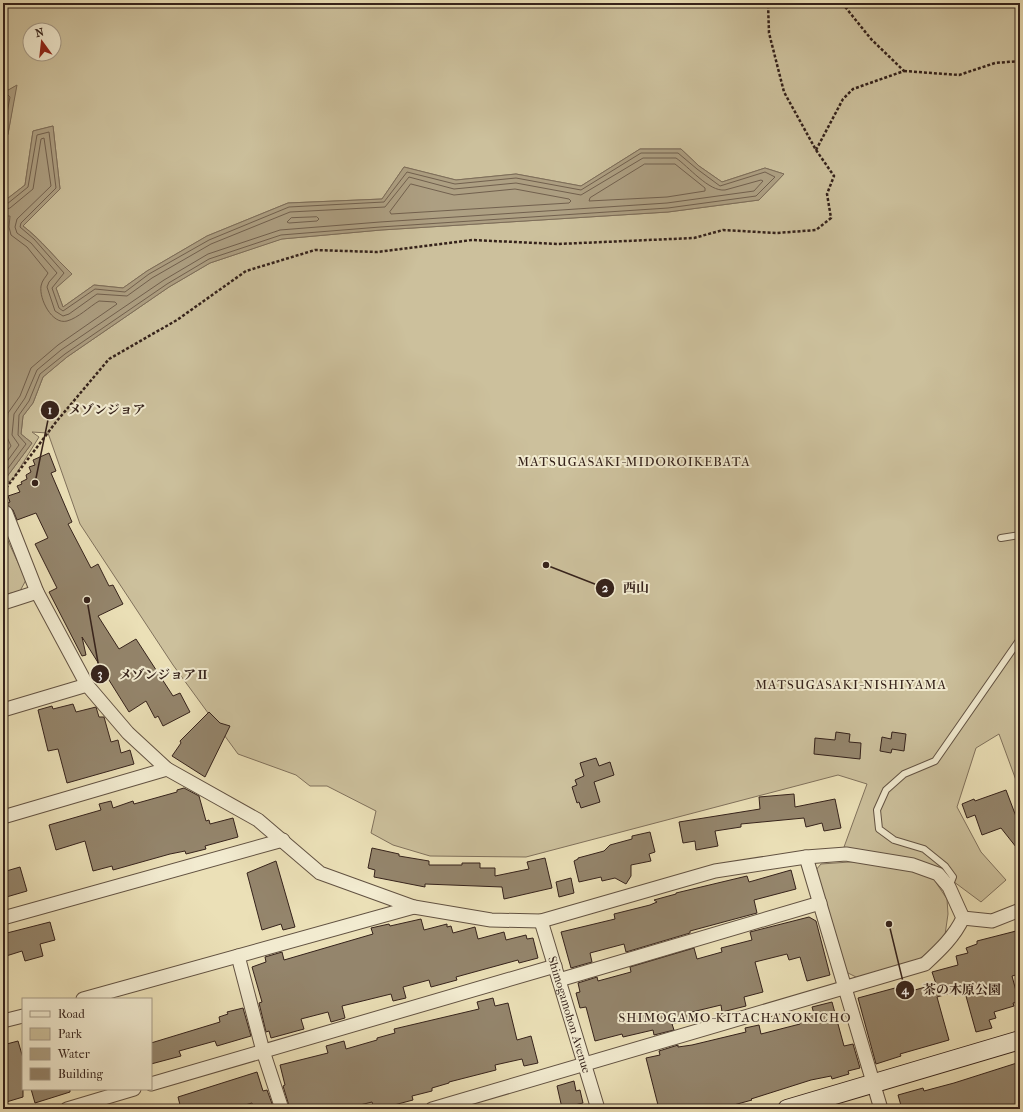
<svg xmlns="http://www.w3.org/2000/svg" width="1023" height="1112" viewBox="0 0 1023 1112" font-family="'IM FELL French Canon','Noto Serif JP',serif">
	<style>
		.green { fill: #ccc09c; stroke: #80715c; fill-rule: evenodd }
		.water { fill: #ad9f82; stroke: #7d6d59 }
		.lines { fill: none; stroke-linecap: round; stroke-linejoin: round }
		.shore { stroke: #71604e; stroke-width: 1 }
		.building { fill: #94856c; stroke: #35221b }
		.lane-casing { stroke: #625242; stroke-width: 8 }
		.street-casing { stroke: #625242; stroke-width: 15 }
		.secondary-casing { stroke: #35221b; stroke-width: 20 }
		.path { stroke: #35221b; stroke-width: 2.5; stroke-dasharray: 3 2; stroke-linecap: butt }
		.lane { stroke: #f2ebd0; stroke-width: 6 }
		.street { stroke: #f2ebd0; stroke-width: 13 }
		.secondary { stroke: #f2ebd0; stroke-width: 18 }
		.labels { text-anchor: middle; stroke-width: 4; stroke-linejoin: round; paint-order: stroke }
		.street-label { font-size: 12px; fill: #35221b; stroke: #f2ebd0 }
		.neighbourhood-label { font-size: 13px; letter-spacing: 1px; fill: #35221b; stroke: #f2ebd0 }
		.leader { fill: none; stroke: #35221b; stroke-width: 1.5 }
		.callout-dot { fill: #35221b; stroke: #f2ebd0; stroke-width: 1.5 }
		.mark-label { font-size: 12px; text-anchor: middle; font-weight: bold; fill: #fff }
		.callout-label { font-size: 13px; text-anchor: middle; font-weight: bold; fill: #35221b; stroke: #f2ebd0; stroke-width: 4; stroke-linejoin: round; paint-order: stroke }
	</style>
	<rect width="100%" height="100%" fill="#ebe0b7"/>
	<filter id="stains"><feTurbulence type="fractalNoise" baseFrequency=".005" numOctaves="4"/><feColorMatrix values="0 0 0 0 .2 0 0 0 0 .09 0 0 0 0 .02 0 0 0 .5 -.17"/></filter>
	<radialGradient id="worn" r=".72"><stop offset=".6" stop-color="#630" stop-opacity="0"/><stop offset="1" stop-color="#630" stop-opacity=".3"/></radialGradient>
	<g class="green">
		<path d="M3 3H1020V791L999 734 976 748 957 807 981 852 1006 880 981 902 934 867 844 847 867 784 838 775 526 857 430 856 393 845 371 833 376 811 327 786H310L296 775 238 754 173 665 80 524 48 433 32 432 39 437 13 479 3 485V479L6 478 32 443 21 434 23 416 33 403 43 377 67 357 169 287 210 263 281 239 381 230 668 212 759 200 784 174 765 168 722 182 699 166 681 149H640L581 186 516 174 456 180 404 167 382 199 288 203 207 236 147 271 123 288 94 285 63 307 56 288 71 274C55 258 42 240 23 226L60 189 53 126 33 131 25 185 3 202V145L8 134 16 86 3 93ZM30 30H54V54H30Z"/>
		<polygon points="3,530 26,580 20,591 3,595"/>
		<polygon points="864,861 927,869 947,899 948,914 945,935 935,947 918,960 860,979 846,972 815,871 821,864"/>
	</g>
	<g class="water">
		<polygon points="17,85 8,134 3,145 3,93"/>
		<path d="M53 126 60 189 23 226C41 240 55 258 72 274L56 288 63 307 94 285 123 288 147 271 207 236 288 203 382 199 404 167 456 180 516 174 581 186 640 149H681L699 166 722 182 765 168 784 174 759 200 668 212 381 230 282 239 210 263 169 287 67 357 43 377 33 403 23 416 21 434 32 443 6 478 3 479V202L25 185 33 131Z"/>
	</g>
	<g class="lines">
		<g class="shore">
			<polyline points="3,97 8,95 10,97 3,135"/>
			<polygon points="645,164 675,164 705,188 705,191 667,197 589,201 590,198"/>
			<polygon points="411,184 454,195 515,189 569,199 571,201 569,203 391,214 390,212"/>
			<polyline points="3,205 7,204 28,187 37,135 49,132 56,188 21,223 20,227 34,239 64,273 52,288 59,308 63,311 95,289 125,292 149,274 209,240 289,207 384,202 407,172 455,184 516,178 581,190 641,153 678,153 697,169 720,186 765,172 775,177 756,196 668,208 380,227 281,235 209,259 167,284 65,354 40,374 29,401 19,415 18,435 26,444 3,475"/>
			<path d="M3 210 10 208 33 189 41 139 44 138 51 186 17 219 15 227 17 233 31 243 57 273 49 282 47 287 55 311 63 316 69 314 97 294 127 296 152 278 211 244 290 212 385 207 409 177 454 189 516 183 581 195 643 158H676C688 166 709 192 725 190L761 180 763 181 754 191 667 203 380 222 280 230 208 254 164 280 61 350 37 370 25 398 14 414 12 435 19 445 3 467"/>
			<path d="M3 216H10L9 227 11 235 27 247 48 273C46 277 42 280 41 286 39 299 52 325 67 321 78 318 89 307 99 301L115 302 117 304 58 345 31 368 20 396 8 413 6 435 11 446 3 457"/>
			<polygon points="317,217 319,219 317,221 289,223 287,222 291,218"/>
		</g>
	</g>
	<g class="building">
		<polygon points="49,453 56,471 51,473 72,522 68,524 91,568 98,564 109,586 113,585 123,604 98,616 119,649 136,639 173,696 180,693 190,712 163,726 158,716 155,718 146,701 129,712 82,637 86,655 82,656 49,592 57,588 35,544 48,538 36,513 17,520 13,510 6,504 10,502 8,496 20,492 17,486 22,484 21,482 27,479 26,475 31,472 29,467 35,465 33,460"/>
		<polygon points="73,704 76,712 96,707 99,717 104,717 111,742 118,740 121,753 130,750 134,764 67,783 58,749 48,751 38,710 52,706 53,709"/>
		<polygon points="209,712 220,723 230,726 205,777 172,756 181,743 180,741"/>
		<polygon points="836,732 850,734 849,742 861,743 860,759 814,754 815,738 835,740"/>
		<polygon points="892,732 906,734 904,751 892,749 891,753 880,751 882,737 891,739"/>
		<polygon points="596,758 599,766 610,762 614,775 594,782 600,802 581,808 579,802 577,803 572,787 577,785 575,780 584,776 580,763"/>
		<polygon points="184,788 199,796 206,821 209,820 210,824 233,818 238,837 205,846 206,849 186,854 185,851 170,854 113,870 112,866 93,871 85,841 56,850 49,825 101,810 99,804 111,801 113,808 133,801 134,804 177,792 177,790"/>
		<polygon points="1006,790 1020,827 1020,852 1001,828 982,835 975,815 967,818 962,804 974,799 975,801"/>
		<polygon points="794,794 795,807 835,799 841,828 824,831 822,823 806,827 804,818 741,824 741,827 715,831 718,846 696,850 695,841 683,843 679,822 760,809 759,797"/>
		<polygon points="650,832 655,852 649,854 651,861 631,865 631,876 626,884 615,878 602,881 601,877 579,882 574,861 578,859 578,858 604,851 610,845 632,839 632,836"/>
		<polygon points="372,848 399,854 399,856 429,861 429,865 462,865 462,863 480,863 480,868 495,868 495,876 529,869 527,862 545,858 552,888 504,899 502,887 425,884 425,887 374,877 375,870 368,868"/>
		<polygon points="276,861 295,927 283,930 281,924 262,930 247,873"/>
		<polygon points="20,867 27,891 3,898 3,872"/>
		<polygon points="791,870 796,889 754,900 757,913 690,931 690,933 626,952 624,944 590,953 592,962 571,968 561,932 615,919 614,914 650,905 657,902 654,900 676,894 676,893 747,876 749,882"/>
		<polygon points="571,878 574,893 559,897 556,882"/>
		<polygon points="809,917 816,921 830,975 807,981 800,957 789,960 787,954 755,962 763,992 744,997 746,1006 722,1012 721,1005 692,1012 693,1018 672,1024 674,1030 654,1035 653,1030 623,1037 622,1034 595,1041 586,1007 580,1008 576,993 580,992 578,983 597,977 598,981 631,972 630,967 694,948 697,959 722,952 721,948 752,940 750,932"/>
		<polygon points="421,919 424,930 447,924 447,927 451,926 453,933 475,927 478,939 504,932 506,940 526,935 527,939 533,938 538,958 519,963 518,960 456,977 457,980 431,987 429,980 403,987 406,998 393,1001 391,994 342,1006 345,1018 331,1022 328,1012 301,1019 304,1029 271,1038 269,1031 266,1032 259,1003 262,1002 252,967 266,962 265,957 282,952 284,960 373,934 371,928 389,924 390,926"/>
		<polygon points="50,922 55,940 40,944 43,956 25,961 22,951 3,957 3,934"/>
		<polygon points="1020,930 1020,974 1012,976 1019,1002 1013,1003 1014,1006 994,1012 996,1018 989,1020 992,1028 976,1032 964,989 937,997 949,1040 900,1054 901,1056 876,1064 858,998 895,988 897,995 936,984 932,972 958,965 956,956 968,953 966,948 977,944 977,941"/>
		<polygon points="493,998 495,1006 508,1003 517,1040 531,1036 538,1063 524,1066 522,1059 495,1065 496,1070 449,1082 449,1083 432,1088 432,1091 412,1096 413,1100 379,1109 374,1109 372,1102 344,1109 290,1109 283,1086 285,1085 280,1065 328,1053 326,1046 344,1041 346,1049 377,1040 377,1038 395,1033 394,1029 479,1009 477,1002"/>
		<polygon points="832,1002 844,1046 853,1044 860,1068 848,1071 849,1074 832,1079 831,1076 811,1080 751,1099 752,1100 719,1109 659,1109 646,1058 660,1055 659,1051 678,1045 678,1047 692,1045 746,1032 745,1028 759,1025 761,1034 800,1024 799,1018 814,1014 812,1007"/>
		<polygon points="243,1008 251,1036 217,1046 215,1041 179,1051 181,1056 151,1064 151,1043 220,1022 219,1017 228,1014 227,1012"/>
		<polygon points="18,1041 23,1058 23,1097 3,1103 3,1045"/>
		<polygon points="1020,1062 1020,1109 902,1109 898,1095 923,1088 924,1091 954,1083"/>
		<polygon points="257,1072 263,1091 267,1090 274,1109 253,1109 252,1103 231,1109 181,1109 178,1097"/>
		<polygon points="574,1081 576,1091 580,1090 583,1103 562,1108 557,1086"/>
		<polygon points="31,1089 70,1089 70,1092 35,1103"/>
	</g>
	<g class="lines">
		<g class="lane-casing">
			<g id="lane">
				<polyline points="1001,538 1020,535"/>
				<polyline points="949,887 953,877 945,866 924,849 894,840 879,829 877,810 886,790 904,774 935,761 1020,639"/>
			</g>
		</g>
		<g class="street-casing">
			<g id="street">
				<path d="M3 511 6 513 37 592 87 685 128 733 167 769 258 820 320 873 414 907 491 920 541 921 715 871 806 857 846 854 913 865 938 874 949 887 963 918C954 937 940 950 925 964L432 1109"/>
				<polyline points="3,603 37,592"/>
				<polyline points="3,710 87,685"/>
				<polyline points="3,817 167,769"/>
				<polyline points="806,857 881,1109"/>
				<polyline points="3,918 283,840"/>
				<polyline points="963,918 992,921 1020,910"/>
				<path id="s1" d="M541 921 598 1109"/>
				<polyline points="238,956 263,1051 282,1109"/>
				<polyline points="559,980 820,903"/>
				<polyline points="83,999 414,907"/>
				<polyline points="3,1021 23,1016"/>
				<polyline points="151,1084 555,966"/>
				<polyline points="67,1109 134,1089"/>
			</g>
		</g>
		<g class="secondary-casing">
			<polyline id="secondary" points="787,1109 1020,1040"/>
		</g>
		<g class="path">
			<polyline points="904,71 959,75 995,63 1020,61"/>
			<polyline points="816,150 843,99 853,89 904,71 871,39 842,3"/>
			<polyline points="3,492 56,422 109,359 177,320 246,271 315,250 377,252 472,240 558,244 694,238 723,230 776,233 816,230 831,218 827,194 834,176 816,150 784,92 769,33 768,3"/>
		</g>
		<use href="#lane" class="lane"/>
		<use href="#street" class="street"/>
		<use href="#secondary" class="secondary"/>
	</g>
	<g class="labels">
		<g class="street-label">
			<text dy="4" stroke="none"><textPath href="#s1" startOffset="98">Shimogamohon Avenue</textPath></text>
		</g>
		<g class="neighbourhood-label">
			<text x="634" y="466">MATSUGASAKI-MIDOROIKEBATA</text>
			<text x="851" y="689">MATSUGASAKI-NISHIYAMA</text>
			<text x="735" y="1022">SHIMOGAMO-KITACHANOKICHO</text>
		</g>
	</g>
	<path class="leader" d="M35 483L50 410M546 565L605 588M87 600L100 674M889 924L905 990"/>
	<g class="callout-dot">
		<circle cx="35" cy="483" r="4"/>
		<circle cx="546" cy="565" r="4"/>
		<circle cx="87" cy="600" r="4"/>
		<circle cx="889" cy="924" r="4"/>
		<circle cx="50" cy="410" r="10"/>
		<circle cx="605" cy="588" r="10"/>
		<circle cx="100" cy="674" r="10"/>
		<circle cx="905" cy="990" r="10"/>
	</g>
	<g class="mark-label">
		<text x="50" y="414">1</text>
		<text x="605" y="592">2</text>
		<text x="100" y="678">3</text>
		<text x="905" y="994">4</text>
	</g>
	<g class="callout-label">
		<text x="107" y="414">メゾンジョア</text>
		<text x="636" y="592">西山</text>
		<text x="164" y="679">メゾンジョアⅡ</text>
		<text x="962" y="994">茶の木原公園</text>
	</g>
	<rect width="1023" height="1112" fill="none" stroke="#ebe0b7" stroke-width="16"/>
	<rect x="4" y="4" width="1015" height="1104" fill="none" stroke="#35221b" stroke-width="2"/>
	<rect x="8" y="8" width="1007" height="1096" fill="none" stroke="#35221b"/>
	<rect x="22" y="998" width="130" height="92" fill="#f2ebd0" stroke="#a69b88"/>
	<rect x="30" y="1011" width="20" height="6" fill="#f2ebd0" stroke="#a69b88"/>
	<text x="58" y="1018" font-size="12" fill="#35221b">Road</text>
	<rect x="30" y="1028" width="20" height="12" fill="#ccc09c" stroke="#a69b88"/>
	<text x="58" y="1038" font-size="12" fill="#35221b">Park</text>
	<rect x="30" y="1048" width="20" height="12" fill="#ad9f82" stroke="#a69b88"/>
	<text x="58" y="1058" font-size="12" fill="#35221b">Water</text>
	<rect x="30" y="1068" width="20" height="12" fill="#94856c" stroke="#a69b88"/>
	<text x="58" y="1078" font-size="12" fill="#35221b">Building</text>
	<g transform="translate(42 42) rotate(345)"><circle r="19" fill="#f2ebd0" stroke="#a69b88"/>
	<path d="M0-3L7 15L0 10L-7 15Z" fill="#8f2418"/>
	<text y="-6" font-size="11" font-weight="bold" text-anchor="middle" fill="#35221b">N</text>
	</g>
	<rect width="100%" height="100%" filter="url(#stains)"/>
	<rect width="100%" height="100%" fill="url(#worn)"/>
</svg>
